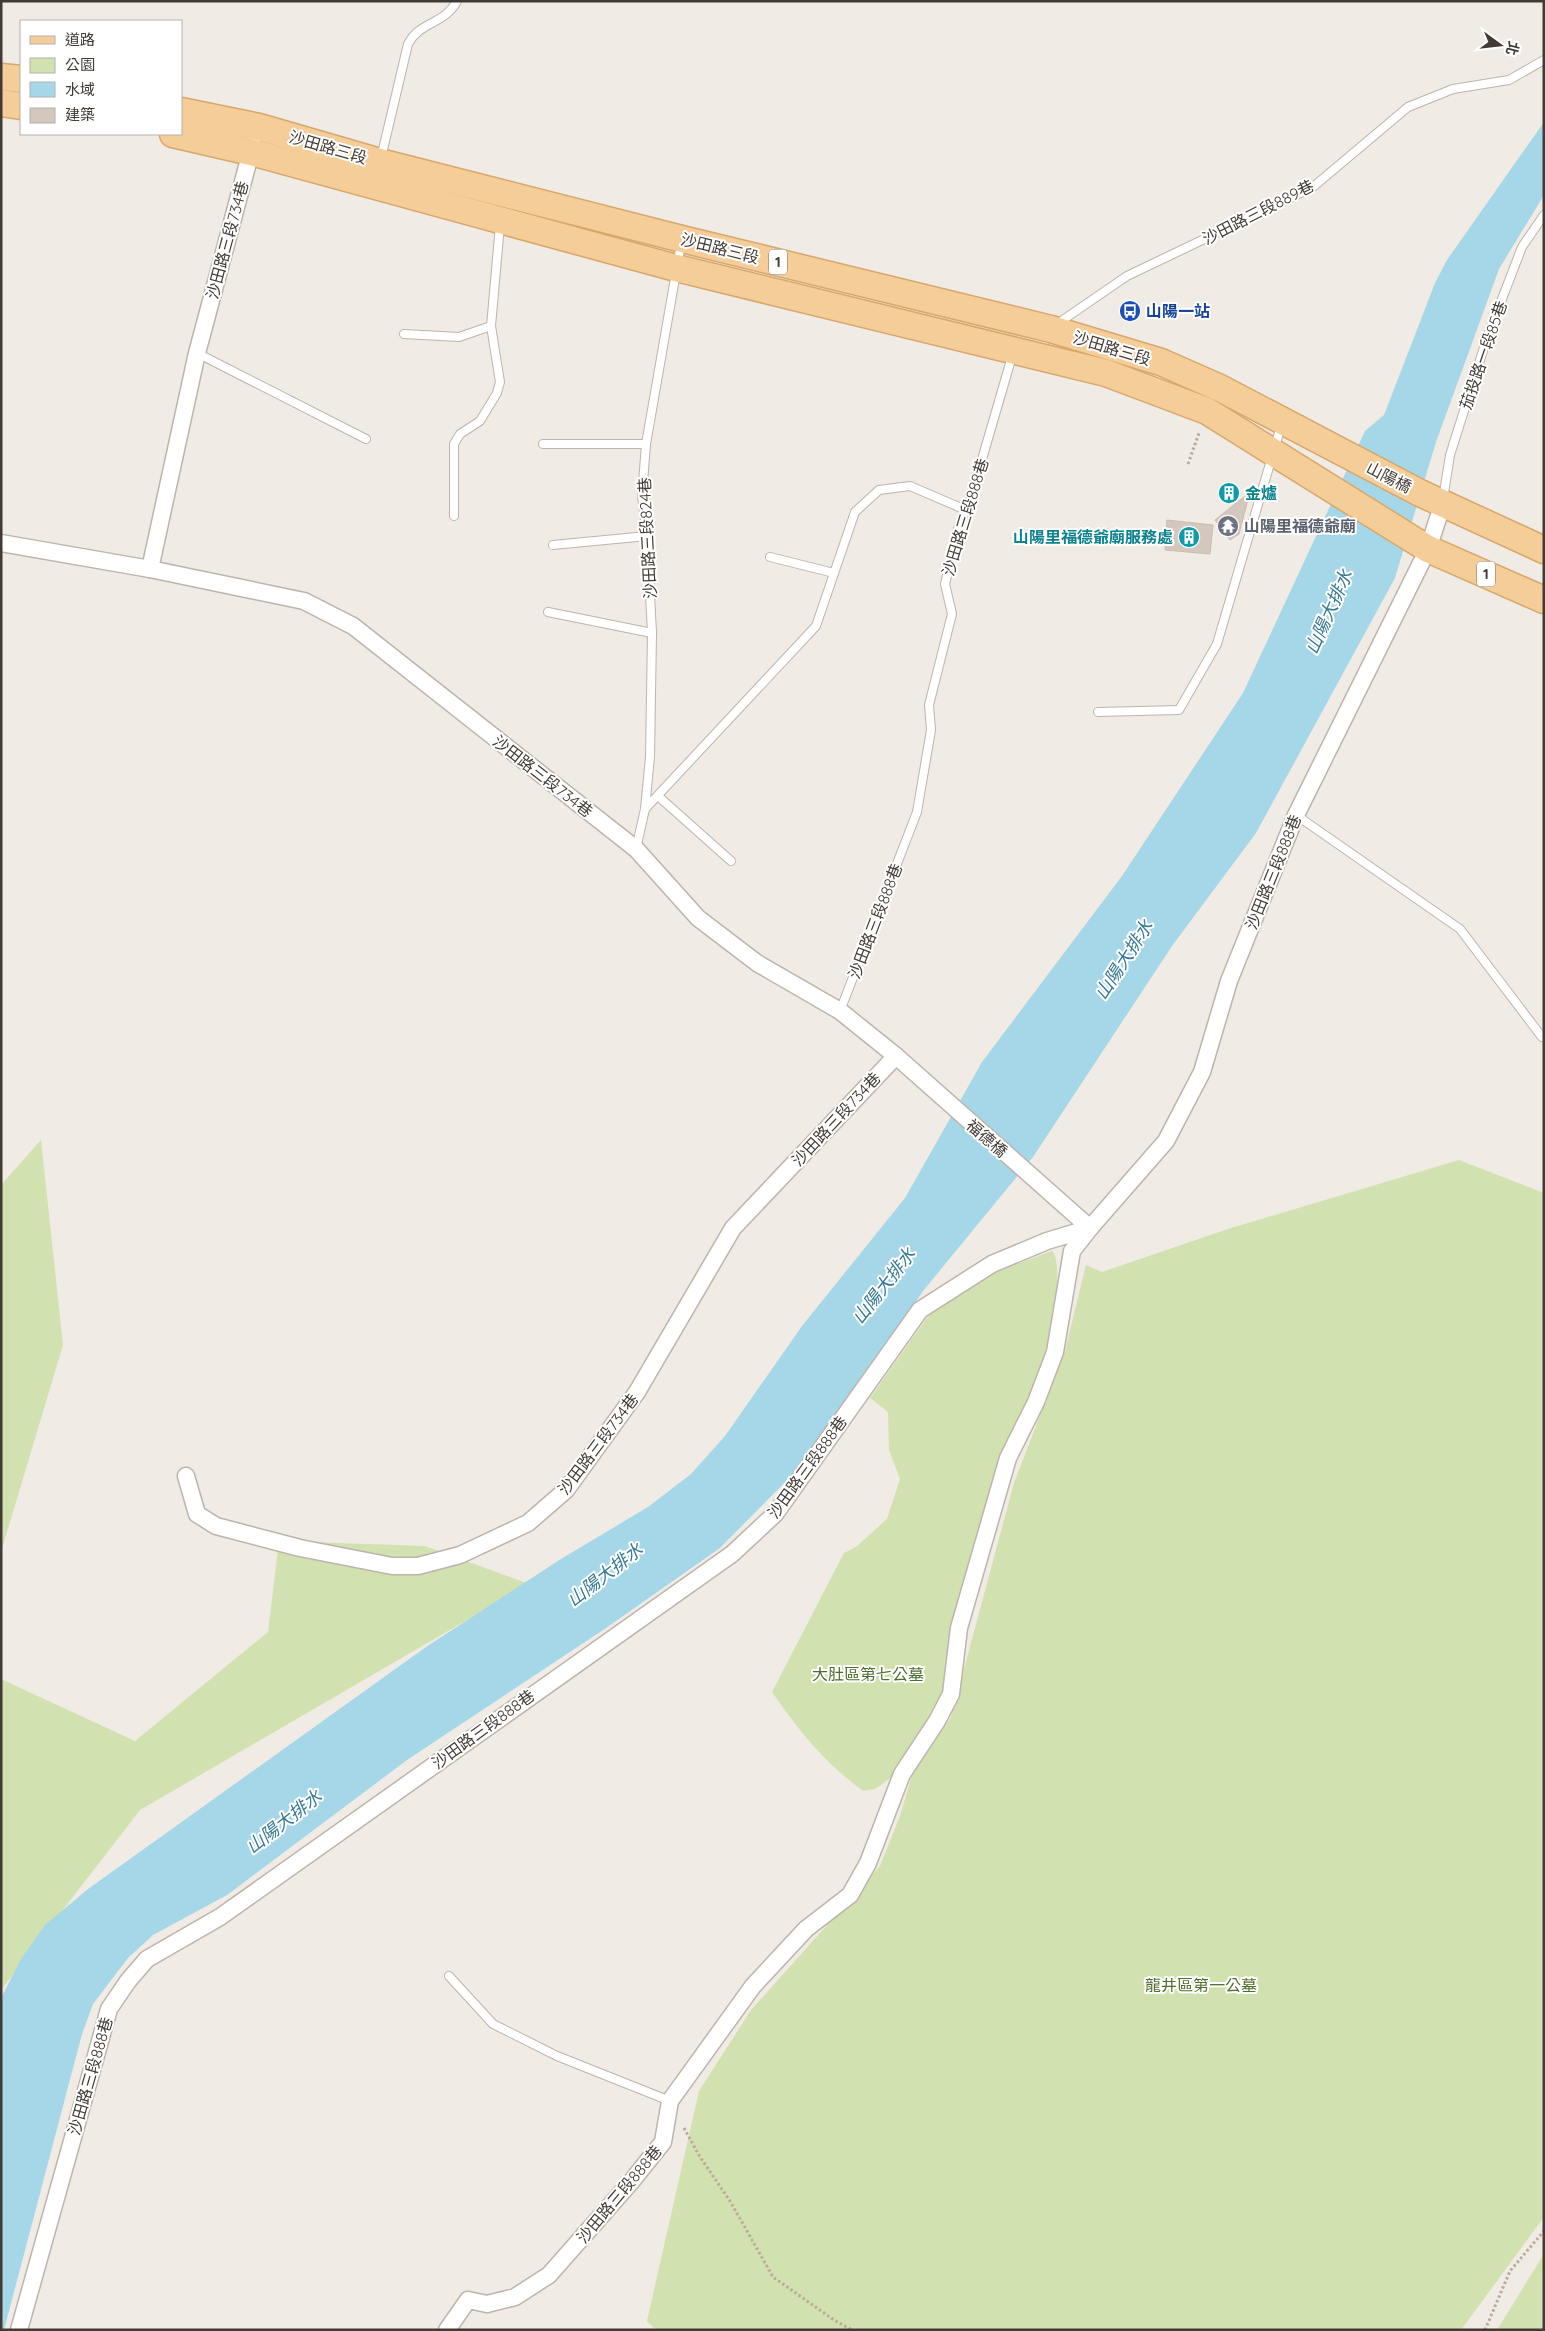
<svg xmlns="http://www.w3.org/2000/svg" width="1545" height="2331" viewBox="0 0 1545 2331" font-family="Quicksand,'Noto Sans TC',sans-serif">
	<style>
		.green { fill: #d2e1b0 }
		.water { fill: #a5d7e8 }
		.building { fill: #d4c8be; stroke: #cbbcaf }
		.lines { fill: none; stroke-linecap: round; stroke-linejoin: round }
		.lane-casing { stroke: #bdb4ab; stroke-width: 10 }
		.street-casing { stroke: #bdb4ab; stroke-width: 19 }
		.primary-casing { stroke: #d7a76b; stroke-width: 29 }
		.path { stroke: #bbab9a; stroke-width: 3; stroke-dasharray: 2.5 2.5; stroke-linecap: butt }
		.lane { stroke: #fff; stroke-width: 8 }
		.street { stroke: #fff; stroke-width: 16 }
		.primary { stroke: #f4cd99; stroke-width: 26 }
		.labels { text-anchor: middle; stroke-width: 4; stroke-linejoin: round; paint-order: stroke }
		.shield { fill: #fff; stroke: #7b7672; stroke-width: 1 }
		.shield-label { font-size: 15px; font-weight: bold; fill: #423b35 }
		.street-label { font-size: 16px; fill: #423b35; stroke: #fff }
		.transit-label { font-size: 16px; font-weight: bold; fill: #164399; stroke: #fff; text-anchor: start }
		.culture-label { font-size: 16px; font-weight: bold; fill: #0d838f; stroke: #fff; text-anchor: start }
		.worship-label { font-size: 16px; font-weight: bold; fill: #5b616d; stroke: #fff; text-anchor: start }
		.park-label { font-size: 16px; fill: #4f6d2e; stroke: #fff }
		.water-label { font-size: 18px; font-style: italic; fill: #357994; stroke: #fff }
	</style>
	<rect width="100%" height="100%" fill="#f0ebe4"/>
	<g class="green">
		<polygon points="41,1140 63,1345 1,1552 1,1185"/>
		<polygon points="1459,1160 1544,1193 1544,2217 1461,2330 656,2330 647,2321 699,2091 751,2010 880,1866 900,1816 913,1772 951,1717 1014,1483 1065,1351 1086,1265 1102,1272 1228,1229"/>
		<path d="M1052 1251C1066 1265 1048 1342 1043 1362L950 1656 938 1711 915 1737 892 1777 875 1789 863 1791C823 1761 800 1732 772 1692L844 1553 856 1547 887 1519 900 1479 889 1450 888 1412 870 1398 929 1315 977 1279Z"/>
		<polygon points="279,1541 425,1546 529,1584 140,1810 1,1990 1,1679 135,1741 268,1632"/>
		<polygon points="1544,2254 1544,2330 1497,2330"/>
	</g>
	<polygon class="water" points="1544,122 1544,195 1499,269 1436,442 1395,578 1256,833 1172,946 1033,1157 923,1291 804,1463 720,1548 606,1628 407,1760 227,1895 153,1935 128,1958 93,2004 82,2034 4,2330 1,2330 1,1998 21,1959 45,1925 88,1889 426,1647 561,1559 648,1507 691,1474 725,1436 802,1326 905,1198 982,1062 1122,876 1243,693 1365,431 1384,415 1435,283 1447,260"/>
	<g class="building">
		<polygon points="1250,492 1239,534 1230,540 1215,520"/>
		<polygon points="1167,520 1213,525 1210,554 1165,550"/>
	</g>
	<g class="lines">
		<g class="lane-casing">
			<g id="lane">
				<path d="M381 158 408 44C420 21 444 25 457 1"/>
				<polyline points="1057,324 1127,276 1313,187 1408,107 1453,89 1509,80 1544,60"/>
				<polyline points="404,334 459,337 491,326"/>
				<polyline points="197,353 366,439"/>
				<polyline points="543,444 646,444"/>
				<polyline points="1443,499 1450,455 1487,338 1522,247 1544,215"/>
				<polyline points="454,516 454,444 460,434 480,421 497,393 500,382 491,326 500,225"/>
				<polyline points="553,545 647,536"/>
				<polyline points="770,557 834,573"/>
				<polyline points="548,612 652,633"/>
				<polyline points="1098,712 1179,710 1217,644 1281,426"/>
				<polyline points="658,796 731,861"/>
				<polyline points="645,809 816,626 855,512 879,490 910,486 966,510"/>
				<polyline points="1296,815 1460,929 1542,1037"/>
				<polyline points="636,849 645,809 650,757 652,633 647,536 642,496 646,444 681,244"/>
				<polyline points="840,1011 917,812 931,730 929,705 952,614 945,584 958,529 971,497 1013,353"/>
				<polyline points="449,1976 493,2024 557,2056 670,2101"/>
			</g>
		</g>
		<g class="street-casing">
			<g id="street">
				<polyline points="1,543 150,569 304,601 353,626 636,849 698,918 757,963 840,1011 896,1056 1090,1228"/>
				<polyline points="150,569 197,353 253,144"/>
				<polyline points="186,1476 197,1514 216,1526 300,1548 392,1566 418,1566 460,1555 528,1523 566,1490 637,1392 733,1228 896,1056"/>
				<polyline points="19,2330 109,2009 128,1981 147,1959 220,1917 732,1554 775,1514 920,1310 992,1264 1047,1241 1090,1228"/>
				<polyline points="447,2330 468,2300 487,2304 515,2297 549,2275 631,2182 663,2142 670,2101 753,1986 806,1929 850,1895 868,1863 902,1774 937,1721 951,1694 959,1628 1008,1458 1036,1402 1055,1352 1072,1251 1090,1228 1166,1141 1202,1072 1229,981 1296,815 1428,549 1443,503"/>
			</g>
		</g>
		<g class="primary-casing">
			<g id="primary">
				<polyline points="1,77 21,79"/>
				<polyline points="1,103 21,106"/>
				<polyline points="181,111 259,127 380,162 682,239 1051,329 1161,362 1220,388 1420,493 1544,550"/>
				<polyline points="173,134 251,152 676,268 1106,373 1207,411 1428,549 1544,600"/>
			</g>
		</g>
		<g class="path">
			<polyline points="1188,464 1199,433"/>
			<polyline points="684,2128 700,2157 730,2201 773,2277 834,2320 852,2330"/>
			<polyline points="1485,2330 1510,2271 1544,2231"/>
		</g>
		<use href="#lane" class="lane"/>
		<use href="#street" class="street"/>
		<use href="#primary" class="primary"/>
	</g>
	<defs>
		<g id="bus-disc" transform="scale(1.125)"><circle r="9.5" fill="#1a4fb4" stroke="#fff"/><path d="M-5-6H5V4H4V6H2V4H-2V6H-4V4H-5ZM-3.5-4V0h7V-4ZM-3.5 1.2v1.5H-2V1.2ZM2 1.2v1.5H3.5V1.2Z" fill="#fff"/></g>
		<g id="building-disc" transform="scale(1.125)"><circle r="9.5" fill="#0f9aa8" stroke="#fff"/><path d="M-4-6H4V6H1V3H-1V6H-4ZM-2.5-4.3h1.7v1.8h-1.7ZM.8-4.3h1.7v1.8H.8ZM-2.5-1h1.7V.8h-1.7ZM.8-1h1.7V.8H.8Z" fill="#fff"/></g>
		<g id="temple-disc" transform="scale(1.125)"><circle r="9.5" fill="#6b7280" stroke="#fff"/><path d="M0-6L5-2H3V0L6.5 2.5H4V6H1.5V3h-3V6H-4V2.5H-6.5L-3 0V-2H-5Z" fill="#fff"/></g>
	</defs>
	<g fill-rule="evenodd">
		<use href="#bus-disc" x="1130" y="311"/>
		<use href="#building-disc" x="1229" y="493"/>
		<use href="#temple-disc" x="1228" y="526"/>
		<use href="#building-disc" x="1189" y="537"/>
	</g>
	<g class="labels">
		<g class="shield">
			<rect x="769" y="249.5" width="18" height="25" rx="4"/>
			<rect x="1477" y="561.5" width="18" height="25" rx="4"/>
		</g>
		<g class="shield-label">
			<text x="778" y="267">1</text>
			<text x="1486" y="579">1</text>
		</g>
		<g class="street-label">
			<text transform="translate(328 147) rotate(16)" y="6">沙田路三段</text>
			<text transform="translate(1258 212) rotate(-27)" y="6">沙田路三段889巷</text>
			<text transform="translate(227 240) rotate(-75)" y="6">沙田路三段734巷</text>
			<text transform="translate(720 248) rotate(14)" y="6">沙田路三段</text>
			<text transform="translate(1112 348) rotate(17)" y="6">沙田路三段</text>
			<text transform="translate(1483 355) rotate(-71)" y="6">茄投路一段85巷</text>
			<text transform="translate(1389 477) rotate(27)" y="6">山陽橋</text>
			<text transform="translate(965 517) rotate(-73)" y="6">沙田路三段888巷</text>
			<text transform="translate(647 538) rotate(-93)" y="6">沙田路三段824巷</text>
			<text transform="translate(543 776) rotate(38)" y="6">沙田路三段734巷</text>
			<text transform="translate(1273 872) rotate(-68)" y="6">沙田路三段888巷</text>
			<text transform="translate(875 921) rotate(-69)" y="6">沙田路三段888巷</text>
			<text transform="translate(836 1119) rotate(-47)" y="6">沙田路三段734巷</text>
			<text transform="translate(987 1138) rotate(41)" y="6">福德橋</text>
			<text transform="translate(598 1444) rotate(-53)" y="6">沙田路三段734巷</text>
			<text transform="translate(807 1467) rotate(-54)" y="6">沙田路三段888巷</text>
			<text transform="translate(483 1729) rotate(-36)" y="6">沙田路三段888巷</text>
			<text transform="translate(90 2076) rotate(-74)" y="6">沙田路三段888巷</text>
			<text transform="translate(619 2194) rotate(-50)" y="6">沙田路三段888巷</text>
		</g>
		<g class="transit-label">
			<text x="1146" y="317">山陽一站</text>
		</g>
		<g class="culture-label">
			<text x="1245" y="499">金爐</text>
			<text x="1173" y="543" text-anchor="end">山陽里福德爺廟服務處</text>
		</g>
		<g class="worship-label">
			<text x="1244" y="532">山陽里福德爺廟</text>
		</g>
		<g class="park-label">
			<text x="868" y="1680">大肚區第七公墓</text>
			<text x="1201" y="1991">龍井區第一公墓</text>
		</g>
		<g class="water-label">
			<text transform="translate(1329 612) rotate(-66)" y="6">山陽大排水</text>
			<text transform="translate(1124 960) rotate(-57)" y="6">山陽大排水</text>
			<text transform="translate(884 1286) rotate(-52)" y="6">山陽大排水</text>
			<text transform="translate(605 1575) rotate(-38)" y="6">山陽大排水</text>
			<text transform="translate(284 1822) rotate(-38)" y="6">山陽大排水</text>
		</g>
	</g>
	<rect width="1545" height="2331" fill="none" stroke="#423b35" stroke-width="5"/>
	<rect x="20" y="20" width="162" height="115" fill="#ffffff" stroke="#b3b1ae"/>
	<rect x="30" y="36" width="25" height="8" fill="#f4cd99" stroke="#b3b1ae"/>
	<text x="65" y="45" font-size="15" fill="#423b35">道路</text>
	<rect x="30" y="58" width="25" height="15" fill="#d2e1b0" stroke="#b3b1ae"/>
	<text x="65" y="70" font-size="15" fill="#423b35">公園</text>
	<rect x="30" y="82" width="25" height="15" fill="#a5d7e8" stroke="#b3b1ae"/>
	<text x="65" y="95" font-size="15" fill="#423b35">水域</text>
	<rect x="30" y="108" width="25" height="15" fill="#d4c8be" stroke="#b3b1ae"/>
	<text x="65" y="120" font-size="15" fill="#423b35">建築</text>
	<g transform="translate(1500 45) rotate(105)" stroke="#ffffff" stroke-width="4" paint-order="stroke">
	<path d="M0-4L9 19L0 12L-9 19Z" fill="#423b35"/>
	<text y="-8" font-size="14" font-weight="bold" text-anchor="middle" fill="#423b35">北</text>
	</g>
</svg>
